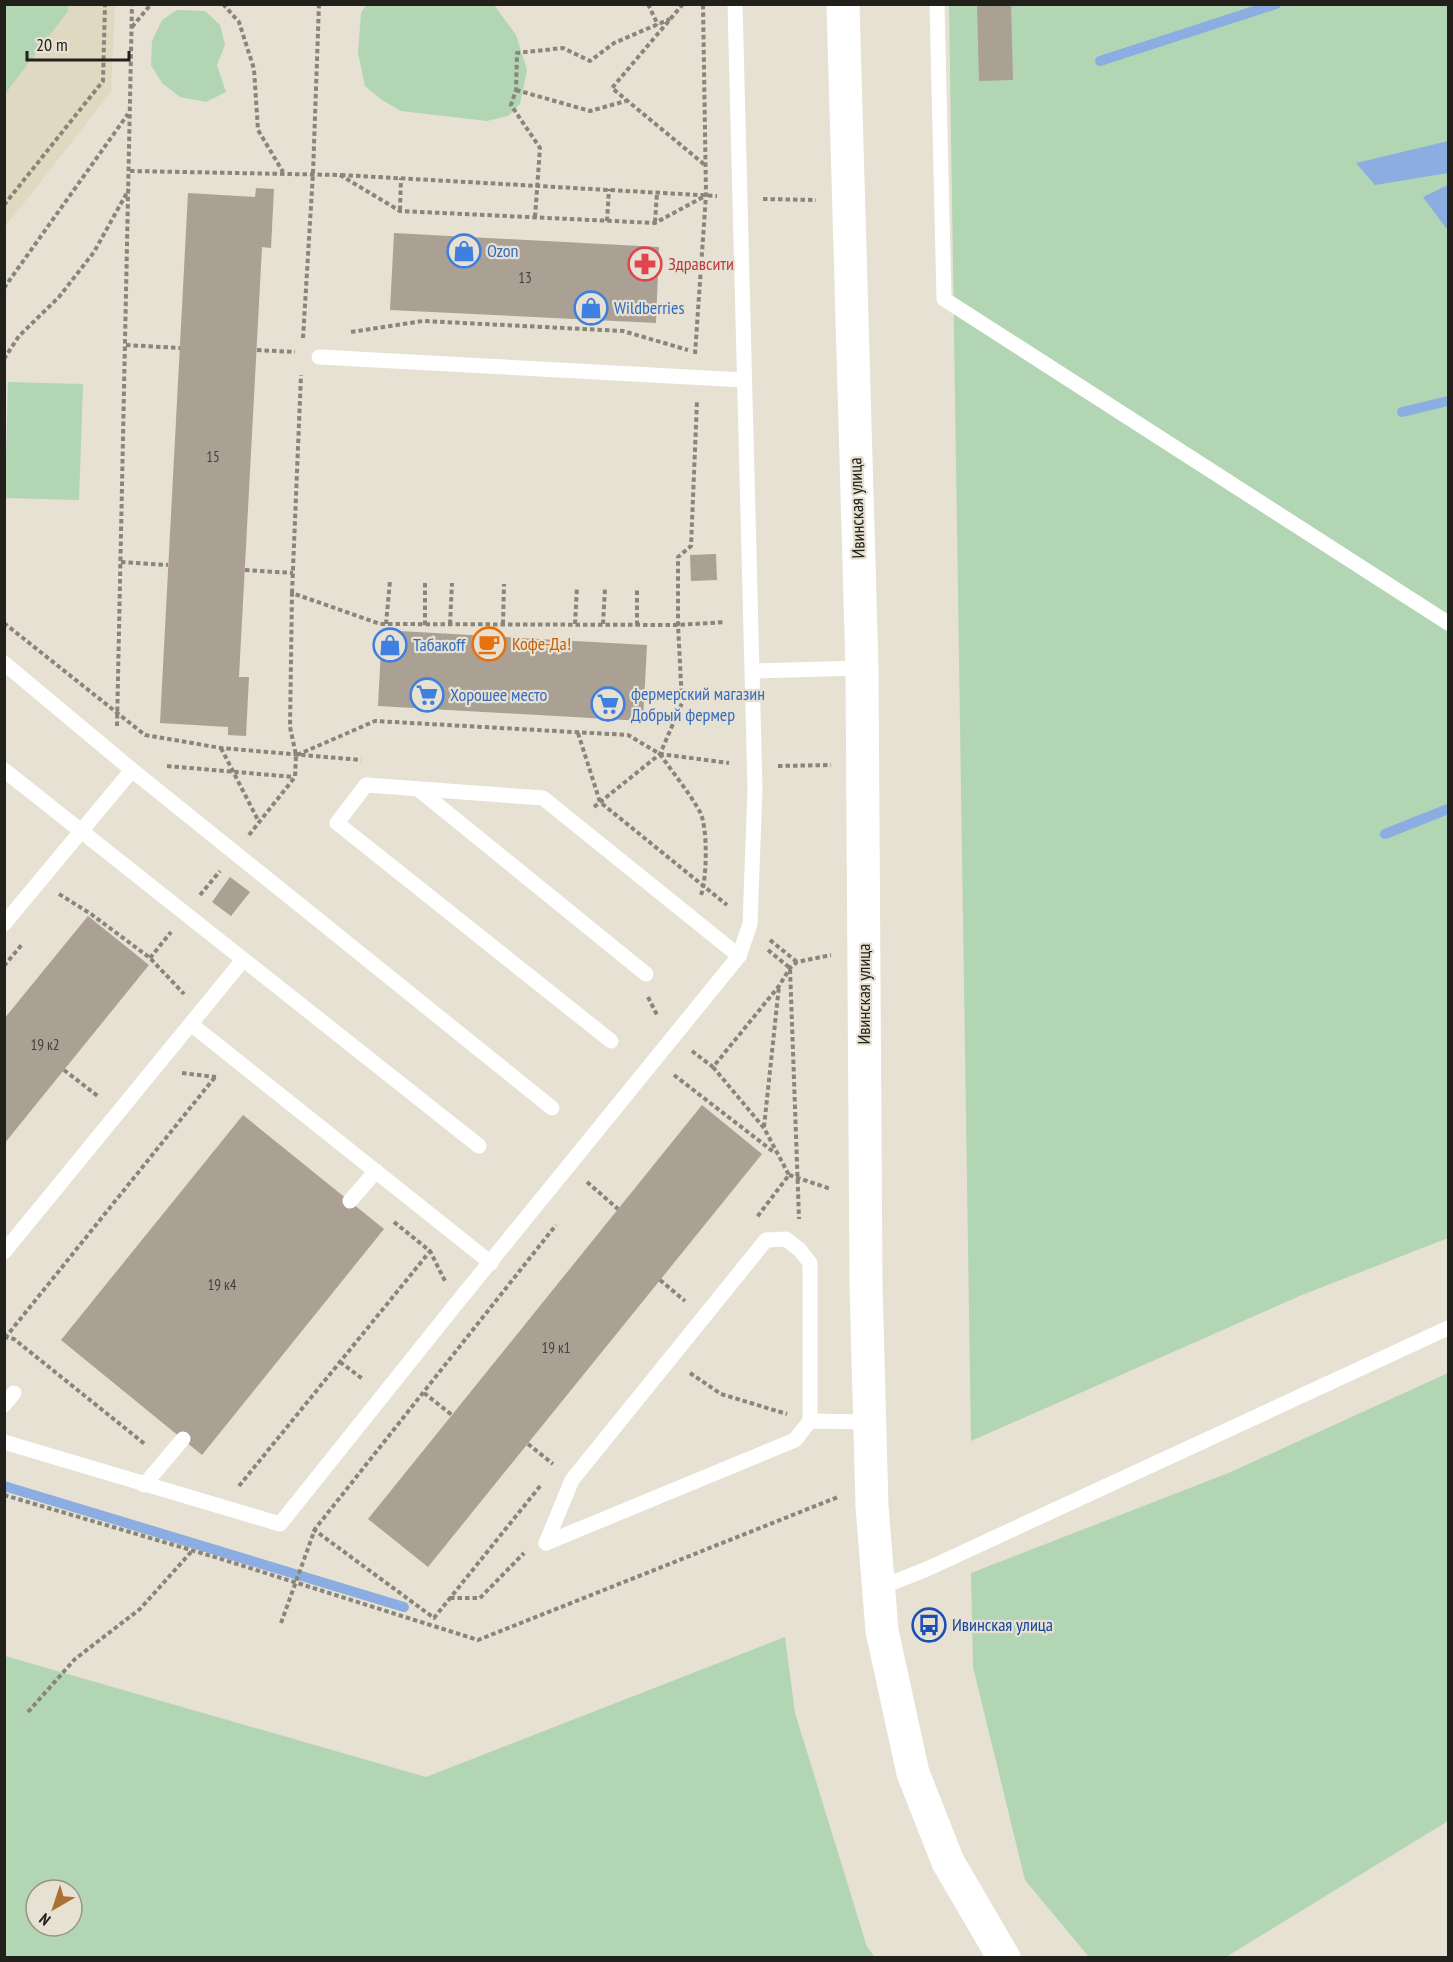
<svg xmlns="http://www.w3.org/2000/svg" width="1453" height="1962" viewBox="0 0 1453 1962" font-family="'PT Sans Narrow',sans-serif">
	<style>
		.built { fill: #e0d9c2 }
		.green { fill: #b2d5b4; fill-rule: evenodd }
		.water { fill: #8cade1 }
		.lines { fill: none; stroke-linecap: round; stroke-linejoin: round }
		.stream { stroke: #8cade1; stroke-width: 10 }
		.building { fill: #aba094 }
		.path { stroke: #88857a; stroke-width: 4; stroke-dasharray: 4.5 3; stroke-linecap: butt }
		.service { stroke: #fff; stroke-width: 15 }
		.tertiary { stroke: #fff; stroke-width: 33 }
		.labels { text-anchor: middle; stroke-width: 4.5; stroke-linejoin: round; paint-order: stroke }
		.number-label { font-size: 15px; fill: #444038 }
		.shop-label { font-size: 18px; fill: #366cbe; stroke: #e6e1d2; text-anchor: start }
		.health-label { font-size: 18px; fill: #be3a42; stroke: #e6e1d2; text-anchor: start }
		.street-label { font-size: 18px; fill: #21201a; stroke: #e6e1d2 }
		.food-label { font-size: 18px; fill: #c56008; stroke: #e6e1d2; text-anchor: start }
		.transit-label { font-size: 18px; fill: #164399; stroke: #e6e1d2; text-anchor: start }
	</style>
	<rect width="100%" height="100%" fill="#e6e1d2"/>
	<polygon class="built" points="5,5 115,5 111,92 5,227"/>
	<g class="green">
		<polygon points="5,4 68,5 68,11 5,94"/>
		<polygon points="366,5 494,5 516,35 527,70 520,104 508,116 487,121 401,111 382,100 365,86 358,53 361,13"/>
		<polygon points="949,5 1448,5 1448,1238 1302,1295 971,1441"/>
		<polygon points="177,10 205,11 220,25 225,45 217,65 226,92 206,102 180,97 162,83 151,65 152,41 162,20"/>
		<polygon points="8,382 83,384 79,500 5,498"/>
		<polygon points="1448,1373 1448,1821 1226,1957 1089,1957 1025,1880 973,1667 971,1573 1231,1472"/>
		<path d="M785 1637 795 1713 867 1947 875 1957H5V1656L426 1777ZM36 1890H72V1926H36Z"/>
	</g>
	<g class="water">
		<polygon points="1448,141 1448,173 1375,185 1356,163"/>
		<polygon points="1448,185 1448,227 1446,228 1423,197"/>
	</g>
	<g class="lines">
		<g class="stream">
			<polyline points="1100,61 1276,4"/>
			<polyline points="1402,412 1448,401"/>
			<polyline points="1385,834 1448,809"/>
			<polyline points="4,1486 404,1607"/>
		</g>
	</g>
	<g class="building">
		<polygon points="977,4 1011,4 1013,80 979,81"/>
		<polygon points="256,188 274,189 271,248 262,247 239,677 249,677 246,736 228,735 228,727 160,723 188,193 255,197"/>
		<polygon points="394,233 659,247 656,323 390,310"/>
		<polygon points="716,554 717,580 691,581 690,555"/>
		<polygon points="382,630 647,645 643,721 378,706"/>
		<polygon points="230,877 250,892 231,916 212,902"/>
		<polygon points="88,916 149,965 4,1144 4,1019"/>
		<polygon points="702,1105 762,1154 428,1567 368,1519"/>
		<polygon points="243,1115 384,1229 202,1455 61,1340"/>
	</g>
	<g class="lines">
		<g class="path">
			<polyline points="223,4 239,22 254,69 258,130 283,172"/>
			<polyline points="648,4 658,25"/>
			<polyline points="683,4 612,88 705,165"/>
			<polyline points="132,27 151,4"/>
			<polyline points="516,90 590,111 626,101"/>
			<polyline points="130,171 340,175 400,211 655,223 705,196"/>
			<polyline points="341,175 717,196"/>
			<polyline points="763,199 816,200"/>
			<polyline points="4,205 103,81 105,4"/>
			<polyline points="400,210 401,178"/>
			<polyline points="535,217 540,148 511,105 516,90 517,53 563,48 590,61 614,43 670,19"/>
			<polyline points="607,221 609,189"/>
			<polyline points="655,222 657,193"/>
			<polyline points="4,288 128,114"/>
			<polyline points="351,332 423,321 623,331 688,350"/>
			<polyline points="303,338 313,173 319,4"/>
			<polyline points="126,345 180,348"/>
			<polyline points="257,350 295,352"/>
			<polyline points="695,354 706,195 703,4"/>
			<polyline points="4,359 19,336 59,297 94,252 129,189"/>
			<polyline points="121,562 168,565"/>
			<polyline points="245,570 293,573"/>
			<polyline points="292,593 301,375"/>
			<polyline points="4,623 145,735 221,748 361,760"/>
			<polyline points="386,624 390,581"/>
			<polyline points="450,624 452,583"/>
			<polyline points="503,624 504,584"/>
			<polyline points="575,624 577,587"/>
			<polyline points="603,624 605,588"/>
			<polyline points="425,625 425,582"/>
			<polyline points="637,625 637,588"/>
			<polyline points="117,726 132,4"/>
			<polyline points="578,733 600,802 727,905"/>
			<polyline points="221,748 259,822"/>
			<path d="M660 754C673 773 689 792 700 812 708 827 707 879 701 895"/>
			<polyline points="297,755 375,721 628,735 660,754 729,763"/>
			<polyline points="167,766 294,777"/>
			<polyline points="778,766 831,765"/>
			<polyline points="594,807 660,754 682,703 678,625 678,557 691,546 697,401"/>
			<polyline points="249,835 295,777 296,755 290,727 292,593 380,624 678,625 725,622"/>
			<polyline points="59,894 91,914 150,958 184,994"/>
			<polyline points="200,895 220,871"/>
			<polyline points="770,940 797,962"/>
			<polyline points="768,950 790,968 799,1219"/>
			<polyline points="150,958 171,932"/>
			<polyline points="4,966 23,943"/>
			<polyline points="648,997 658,1017"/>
			<polyline points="692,1051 713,1067 779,986 790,968 797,962 831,955"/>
			<polyline points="713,1067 764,1128 789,1175 757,1217"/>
			<polyline points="64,1070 99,1097"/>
			<polyline points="182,1073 216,1077"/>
			<polyline points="674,1075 775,1153"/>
			<polyline points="764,1127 779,986"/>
			<polyline points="789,1175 831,1189"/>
			<polyline points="587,1182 618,1209"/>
			<polyline points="394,1222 430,1251 445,1281"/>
			<polyline points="660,1280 685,1301"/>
			<polyline points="4,1337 14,1339 146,1445"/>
			<polyline points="5,1338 215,1077"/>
			<polyline points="340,1362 364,1380"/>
			<polyline points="690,1373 721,1394 787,1414"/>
			<polyline points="424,1393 452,1415"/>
			<polyline points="528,1444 553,1464"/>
			<polyline points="239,1486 431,1250"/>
			<polyline points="4,1495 218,1558 478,1640 838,1497"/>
			<polyline points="313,1529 434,1618 541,1485"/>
			<polyline points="450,1598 480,1598 524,1553"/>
			<polyline points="281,1623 315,1529 556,1225"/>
			<polyline points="28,1712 75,1659 140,1609 192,1551"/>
		</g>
		<g class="service">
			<polyline points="937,4 944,299 1448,623"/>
			<polyline points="319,357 744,380"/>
			<polyline points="4,663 132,770 552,1108"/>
			<polyline points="753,671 862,668"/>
			<polyline points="4,770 479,1146"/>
			<polyline points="418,789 646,974"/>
			<polyline points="4,924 132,770"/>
			<polyline points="192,1025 491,1263"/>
			<polyline points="611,1041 337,823 366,785 543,798 739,956"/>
			<polyline points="350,1201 376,1171"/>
			<polyline points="4,1252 243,960"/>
			<polyline points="4,1405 14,1393"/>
			<polyline points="4,1442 280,1524 456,1304 739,956 750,924 755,789 735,4"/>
			<polyline points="144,1485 183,1439"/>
			<polyline points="546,1543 572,1480 766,1240 786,1239 800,1250 810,1263 810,1421"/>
			<polyline points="546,1543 795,1440 810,1421 871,1422"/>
			<polyline points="879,1588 927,1569 1448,1328"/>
		</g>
		<polyline class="tertiary" points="843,4 862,668 866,1285 872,1506 882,1631 913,1773 948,1862 1004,1958"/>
	</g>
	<defs>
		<g id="shop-ring" transform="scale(1.725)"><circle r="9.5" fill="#e6e1d2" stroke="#3f7fe0" stroke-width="1.5"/><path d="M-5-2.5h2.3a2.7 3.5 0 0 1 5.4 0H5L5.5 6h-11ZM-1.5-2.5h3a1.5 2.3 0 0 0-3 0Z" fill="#3f7fe0"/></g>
		<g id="pharmacy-ring" transform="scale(1.725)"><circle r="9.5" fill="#e6e1d2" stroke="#e0444e" stroke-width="1.5"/><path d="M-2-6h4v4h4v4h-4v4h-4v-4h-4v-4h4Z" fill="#e0444e"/></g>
		<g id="cafe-ring" transform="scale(1.725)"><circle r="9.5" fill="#e6e1d2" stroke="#e8710a" stroke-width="1.5"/><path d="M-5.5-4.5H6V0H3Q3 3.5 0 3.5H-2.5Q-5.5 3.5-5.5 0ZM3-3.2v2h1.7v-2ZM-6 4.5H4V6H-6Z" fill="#e8710a"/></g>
		<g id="supermarket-ring" transform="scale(1.725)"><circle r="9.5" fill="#e6e1d2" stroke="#3f7fe0" stroke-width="1.5"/><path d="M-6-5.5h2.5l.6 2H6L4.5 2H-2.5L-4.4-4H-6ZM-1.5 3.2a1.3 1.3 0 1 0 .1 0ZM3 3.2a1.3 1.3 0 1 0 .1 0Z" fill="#3f7fe0"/></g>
		<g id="bus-ring" transform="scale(1.725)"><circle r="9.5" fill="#e6e1d2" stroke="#1a4fb4" stroke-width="1.5"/><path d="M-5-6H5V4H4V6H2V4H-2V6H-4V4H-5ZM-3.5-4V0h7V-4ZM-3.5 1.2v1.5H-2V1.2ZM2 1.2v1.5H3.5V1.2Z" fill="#1a4fb4"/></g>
	</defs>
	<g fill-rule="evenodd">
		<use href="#shop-ring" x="464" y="251"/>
		<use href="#pharmacy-ring" x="645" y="264"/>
		<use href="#shop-ring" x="591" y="308"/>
		<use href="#cafe-ring" x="489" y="644"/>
		<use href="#shop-ring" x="390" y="645"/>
		<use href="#supermarket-ring" x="427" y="695"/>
		<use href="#supermarket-ring" x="608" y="704"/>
		<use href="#bus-ring" x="929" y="1625"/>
	</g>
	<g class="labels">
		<g class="number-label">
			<text x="525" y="283">13</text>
			<text x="213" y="462">15</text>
			<text x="45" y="1050">19 к2</text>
			<text x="222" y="1290">19 к4</text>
			<text x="556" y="1353">19 к1</text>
		</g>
		<g class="shop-label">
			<text x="487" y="257">Ozon</text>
			<text x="614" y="314">Wildberries</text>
			<text x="413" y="651">Табакoff</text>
			<text x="631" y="700">фермерский магазин<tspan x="631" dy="21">Добрый фермер</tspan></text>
			<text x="450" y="701">Хорошее место</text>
		</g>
		<g class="health-label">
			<text x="668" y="270">Здравсити</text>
		</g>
		<g class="street-label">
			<text transform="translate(857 508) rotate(-92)" y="6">Ивинская улица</text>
			<text transform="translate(864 994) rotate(-90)" y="6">Ивинская улица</text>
		</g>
		<g class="food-label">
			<text x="512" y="650">Кофе-Да!</text>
		</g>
		<g class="transit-label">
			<text x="952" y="1631">Ивинская улица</text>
		</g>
	</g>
	<rect width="1453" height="1962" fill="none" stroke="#21201a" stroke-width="12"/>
	<g transform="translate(54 1908) rotate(219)"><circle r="28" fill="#e6e1d2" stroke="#979488" stroke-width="1.5"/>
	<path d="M0-4.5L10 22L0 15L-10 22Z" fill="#ac7032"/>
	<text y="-9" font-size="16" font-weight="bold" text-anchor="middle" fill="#21201a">N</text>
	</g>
	<path d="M27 51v9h102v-9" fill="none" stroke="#21201a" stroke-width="3"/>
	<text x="36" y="51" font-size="18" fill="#21201a" stroke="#e6e1d2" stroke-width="4.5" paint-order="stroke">20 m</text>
</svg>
